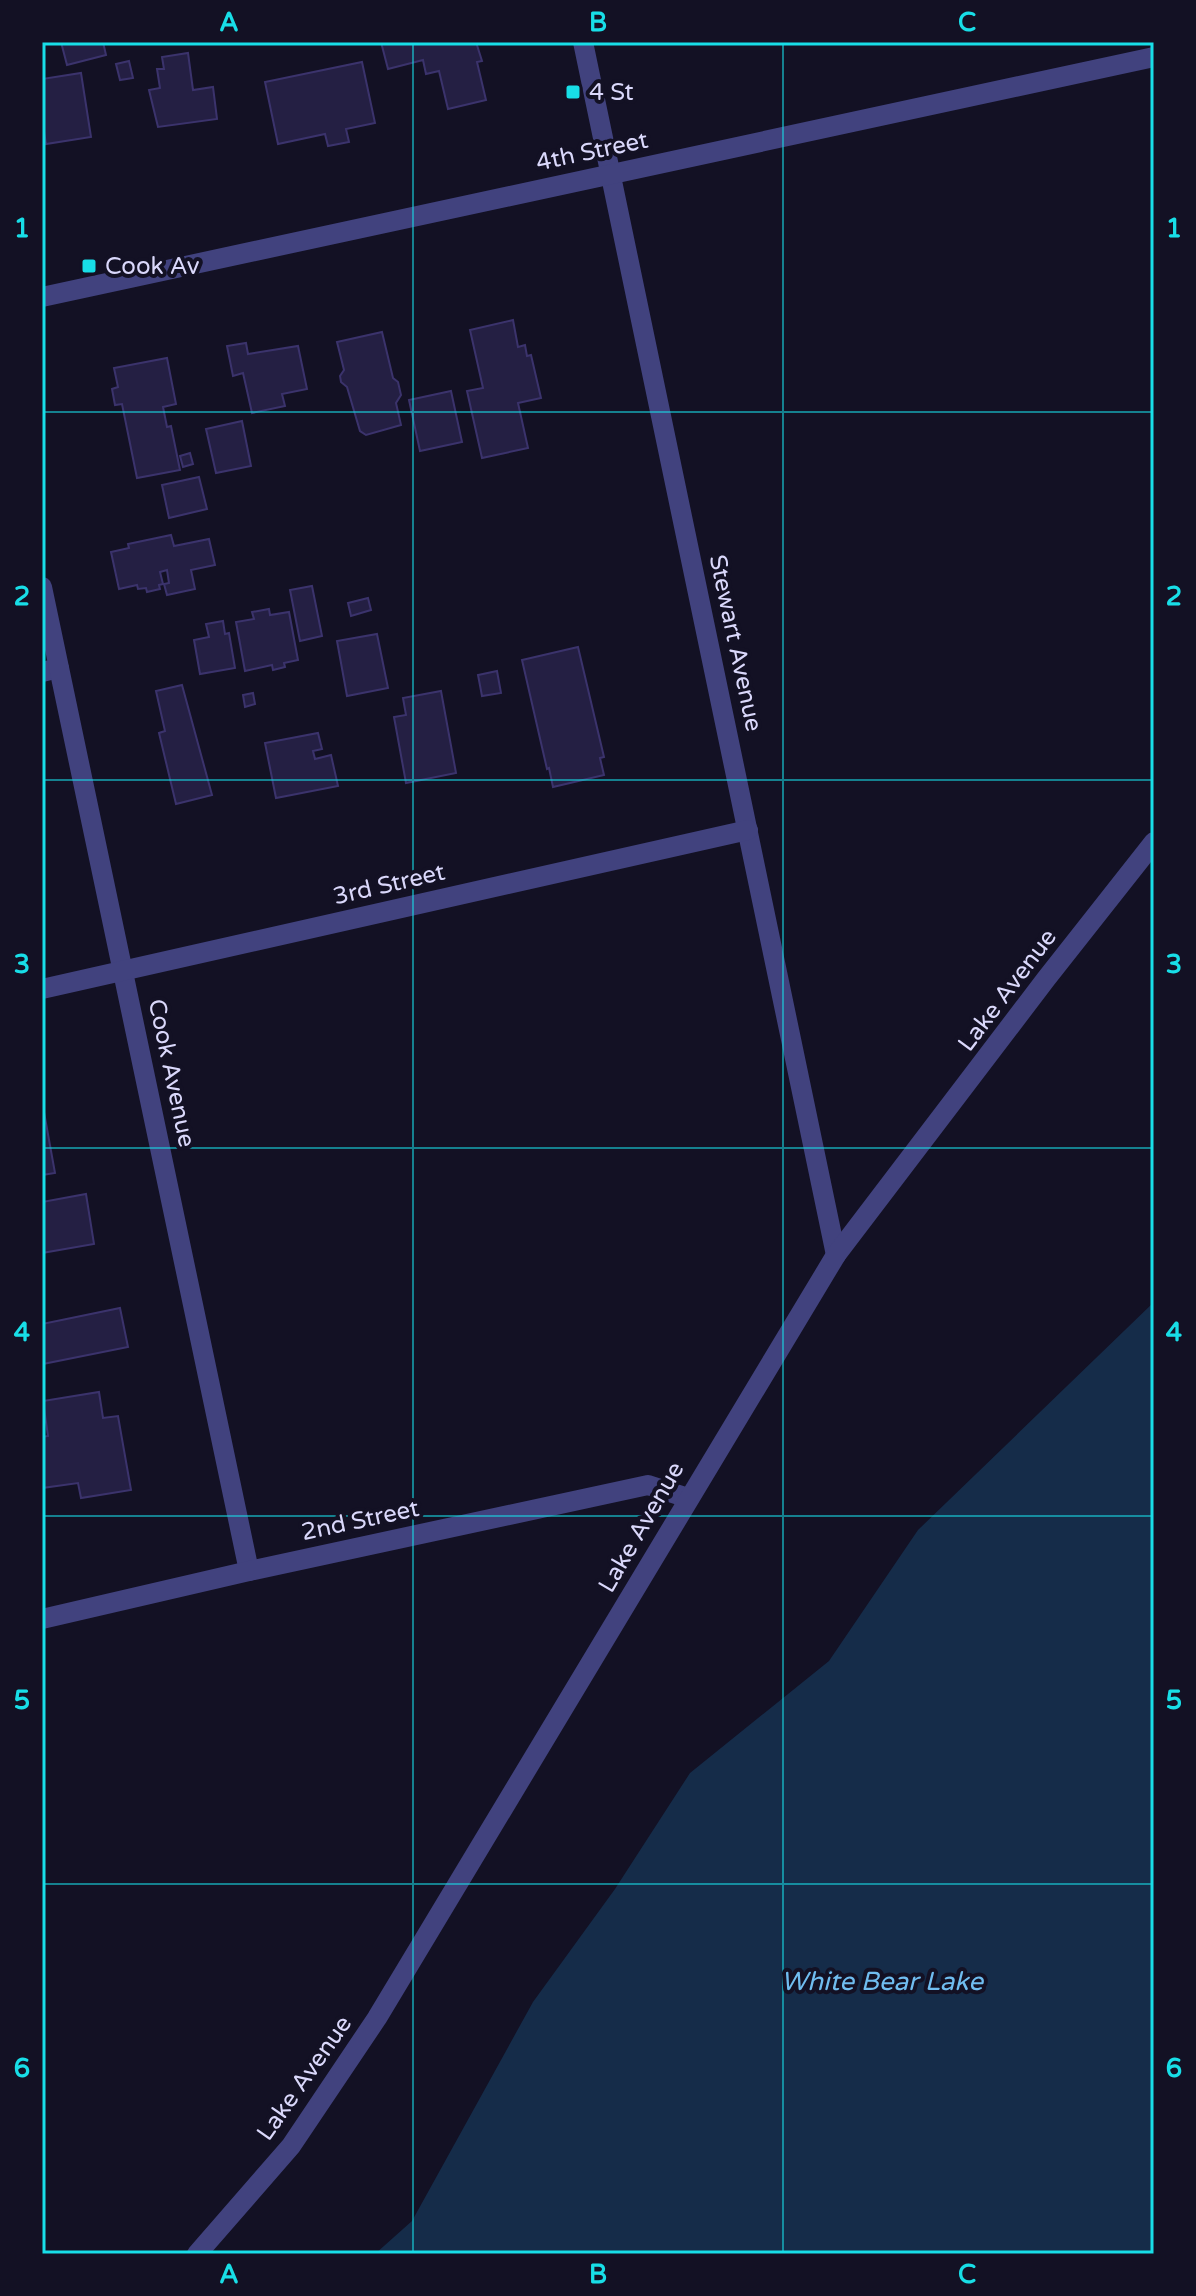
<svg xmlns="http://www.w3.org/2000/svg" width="1196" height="2296" viewBox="0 0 1196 2296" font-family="'Varela Round',sans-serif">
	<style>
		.water { fill: #152c49 }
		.building { fill: #241f43; stroke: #3b336c; stroke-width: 2 }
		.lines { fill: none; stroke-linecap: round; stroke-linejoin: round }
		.lane { stroke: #41427e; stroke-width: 20 }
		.street { stroke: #41427e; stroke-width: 20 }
		.grid { fill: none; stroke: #18dee7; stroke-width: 2; stroke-opacity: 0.55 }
		.poi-dot { fill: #18dee7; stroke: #131124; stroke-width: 3 }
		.labels { text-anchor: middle; stroke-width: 8; stroke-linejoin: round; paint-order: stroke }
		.poi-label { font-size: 24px; fill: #dad8fb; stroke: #131124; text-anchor: start }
		.street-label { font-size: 24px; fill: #dad8fb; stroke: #131124 }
		.water-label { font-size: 26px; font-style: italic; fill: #70bdf0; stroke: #131124 }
		.neatline { fill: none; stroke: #18dee7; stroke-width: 3 }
		.grid-label { font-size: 26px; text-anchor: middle; font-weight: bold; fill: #18dee7 }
	</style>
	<rect width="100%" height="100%" fill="#131124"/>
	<polygon class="water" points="1154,1302 1154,2254 375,2254 412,2221 533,2002 615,1889 690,1773 829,1661 918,1530"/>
	<g class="building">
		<polygon points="61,42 103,42 106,55 67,65"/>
		<polygon points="381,42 476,42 482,61 477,62 486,100 448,109 439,71 426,74 423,60 388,69"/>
		<polygon points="188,53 193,90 213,87 217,119 158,127 149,90 160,88 157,69 164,69 162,57"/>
		<polygon points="129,61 133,78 120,80 116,64"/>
		<polygon points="362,62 375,123 346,129 349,142 328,146 325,134 278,144 265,82"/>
		<polygon points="81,73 91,137 46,144 42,119 42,79"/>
		<polygon points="513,320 518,347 525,345 527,356 531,355 541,398 518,403 528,448 482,458 467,391 483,388 470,330"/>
		<polygon points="382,332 393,378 398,382 401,395 396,403 401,425 366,435 360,431 347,387 341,382 340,376 344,370 337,342"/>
		<polygon points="246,343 248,354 298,346 307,389 282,394 285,406 252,413 243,373 233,376 227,346"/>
		<polygon points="167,358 176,404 163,407 167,427 171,426 180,470 137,478 122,404 115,405 112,389 118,387 114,368"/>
		<polygon points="451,391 462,442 420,451 409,400"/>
		<polygon points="242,421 251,466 216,473 206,429"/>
		<polygon points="190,453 193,464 183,467 180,456"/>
		<polygon points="199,477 207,509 169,518 162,485"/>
		<polygon points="171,535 174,546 209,539 215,565 191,570 195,589 167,595 164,584 169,583 167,570 160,572 163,584 159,585 160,589 147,592 146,588 138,589 137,585 119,589 111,552 129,548 128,544"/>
		<polygon points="312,586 322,636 300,641 290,590"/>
		<polygon points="368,598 371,610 351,616 348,603"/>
		<polygon points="269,609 270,615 289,612 298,660 284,663 285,667 273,670 272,665 245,671 236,622 254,619 252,612"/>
		<polygon points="223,621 225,634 229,633 235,668 200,674 194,640 209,637 206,624"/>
		<polygon points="377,634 388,688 347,696 337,641"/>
		<polygon points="578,647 604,757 600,758 604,775 553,787 549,768 547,769 522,660"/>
		<polygon points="497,671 501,693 482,696 478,675"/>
		<polygon points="182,685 212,795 176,804 159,733 165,731 156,691"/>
		<polygon points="441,691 456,773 406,783 394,717 406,715 403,698"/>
		<polygon points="253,693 255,704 245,707 243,695"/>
		<polygon points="318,733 322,749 313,751 315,759 331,755 338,786 276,798 265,743"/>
		<polygon points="42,1101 55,1173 42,1175"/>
		<polygon points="86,1194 94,1244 42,1253 42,1202"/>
		<polygon points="120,1308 128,1347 43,1364 42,1324"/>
		<polygon points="99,1392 103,1418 118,1416 131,1490 81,1498 78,1483 42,1488 42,1437 48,1436 43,1401"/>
	</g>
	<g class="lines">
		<polyline class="lane" points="42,672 59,668"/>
		<g class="street">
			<polyline points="583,42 836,1255"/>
			<polyline points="42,297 1154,57"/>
			<polyline points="42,587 249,1571"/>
			<polyline points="42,989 748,830"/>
			<polyline points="42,1619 249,1571 648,1485 688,1498"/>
			<polyline points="197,2254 291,2146 377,2018 836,1255 1046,979 1154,842"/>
		</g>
	</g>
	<path class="grid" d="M413 42V2254M783 42V2254M42 412H1154M42 780H1154M42 1148H1154M42 1516H1154M42 1884H1154"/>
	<g class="poi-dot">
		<rect x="565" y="84" width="16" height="16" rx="4"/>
		<rect x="81" y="258" width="16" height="16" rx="4"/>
	</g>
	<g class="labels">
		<g class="poi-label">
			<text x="589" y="100">4 St</text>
			<text x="105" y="274">Cook Av</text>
		</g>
		<g class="street-label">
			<text transform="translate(592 151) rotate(-12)" y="8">4th Street</text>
			<text transform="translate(736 643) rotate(78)" y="8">Stewart Avenue</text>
			<text transform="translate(389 884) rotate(-13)" y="8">3rd Street</text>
			<text transform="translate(1007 990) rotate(-53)" y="8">Lake Avenue</text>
			<text transform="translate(172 1073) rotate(78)" y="8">Cook Avenue</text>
			<text transform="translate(360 1520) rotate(-12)" y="8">2nd Street</text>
			<text transform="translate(641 1527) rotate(-60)" y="8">Lake Avenue</text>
			<text transform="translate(304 2078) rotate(-55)" y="8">Lake Avenue</text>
		</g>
		<g class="water-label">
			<text x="882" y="1990">White Bear Lake</text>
		</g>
	</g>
	<rect width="1196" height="2296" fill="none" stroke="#131124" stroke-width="88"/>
	<rect x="44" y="44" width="1108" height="2208" class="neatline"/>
	<g class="grid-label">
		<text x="229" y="31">A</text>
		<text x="598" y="31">B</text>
		<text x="967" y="31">C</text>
		<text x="22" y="237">1</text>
		<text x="1174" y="237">1</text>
		<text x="22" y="605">2</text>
		<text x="1174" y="605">2</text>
		<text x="22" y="973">3</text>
		<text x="1174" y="973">3</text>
		<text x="22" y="1341">4</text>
		<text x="1174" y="1341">4</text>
		<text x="22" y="1709">5</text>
		<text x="1174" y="1709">5</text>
		<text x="22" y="2077">6</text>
		<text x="1174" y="2077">6</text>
		<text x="229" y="2283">A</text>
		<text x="598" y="2283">B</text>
		<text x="967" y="2283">C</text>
	</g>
</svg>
